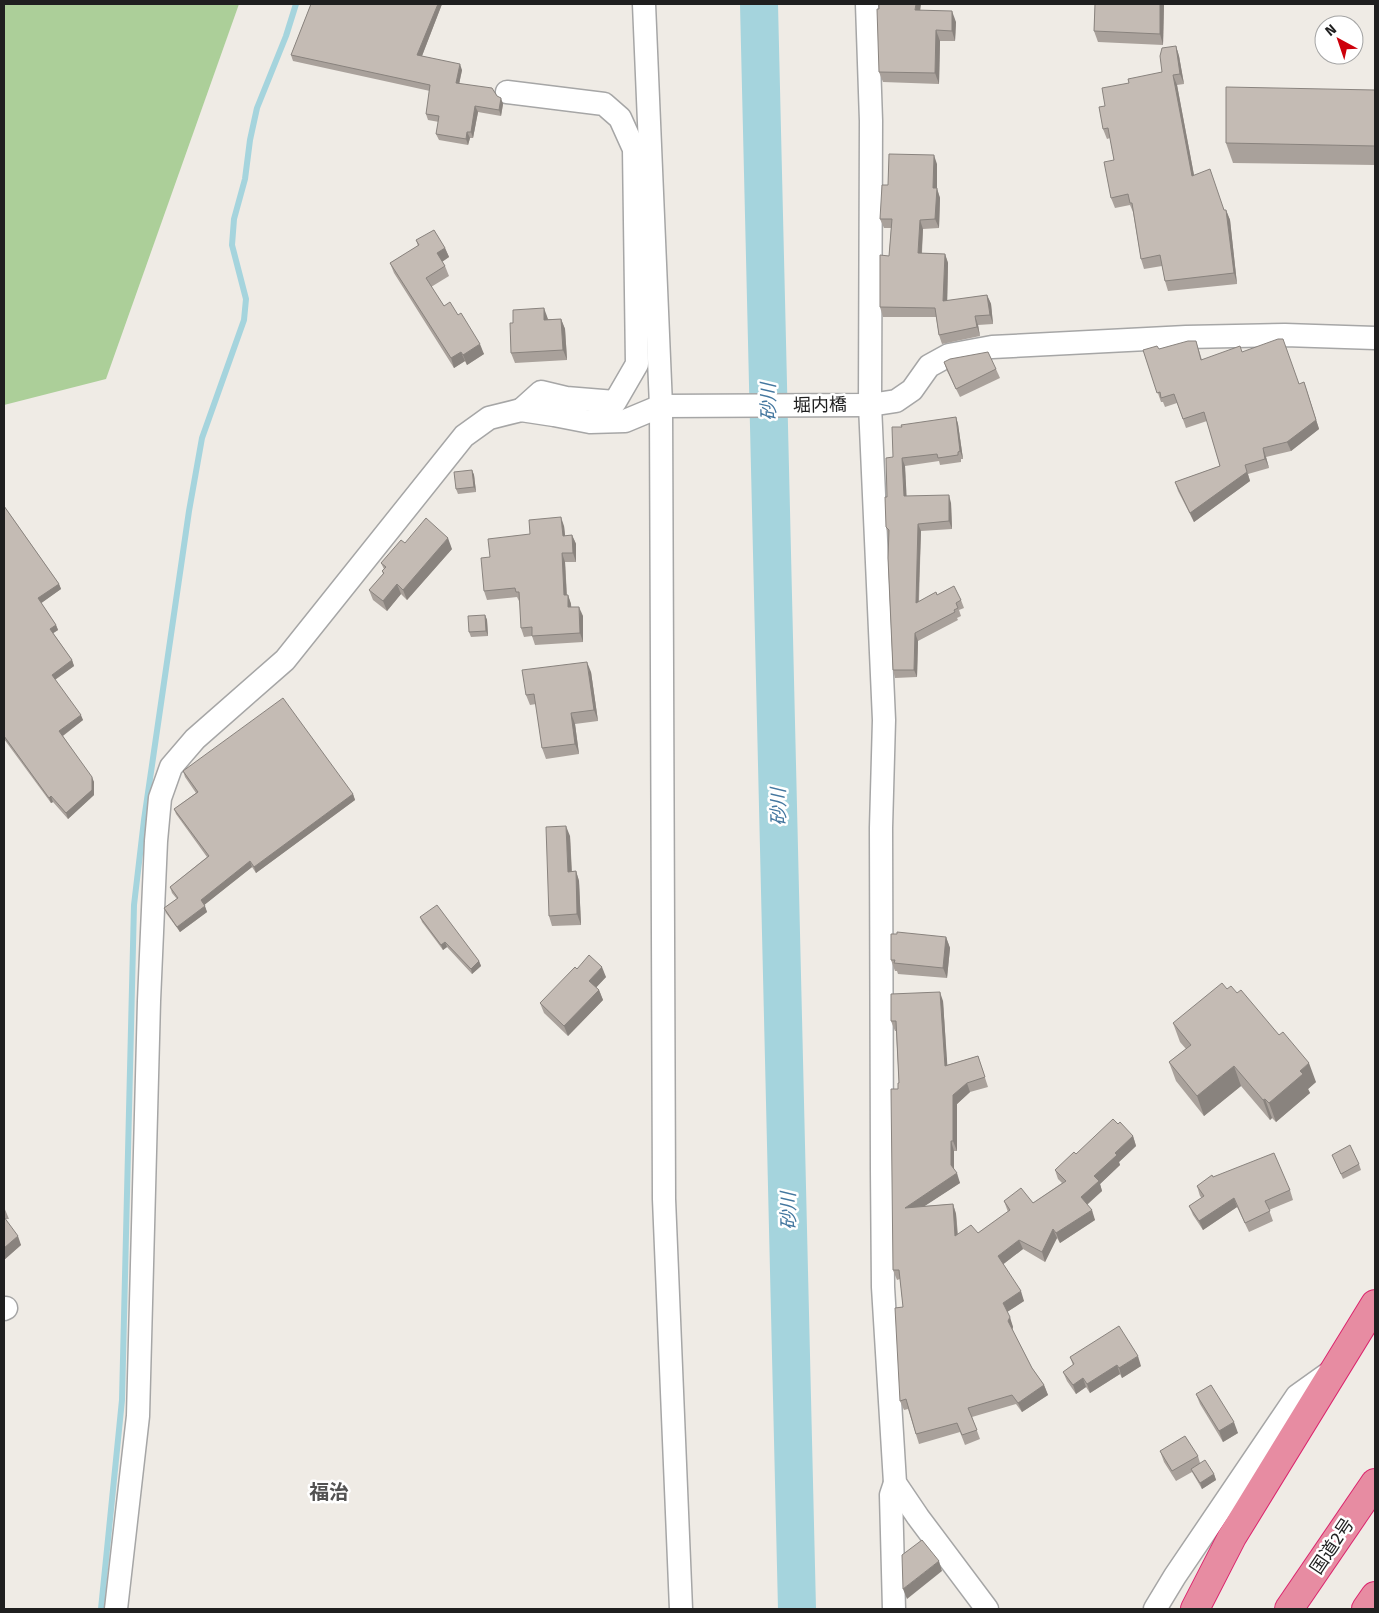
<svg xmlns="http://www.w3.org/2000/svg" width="1379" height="1613" viewBox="0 0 1379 1613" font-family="'Fira Sans','Noto Sans JP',sans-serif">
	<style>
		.forest { fill: #accf99 }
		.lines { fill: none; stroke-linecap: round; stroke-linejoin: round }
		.stream { stroke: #a5d4dd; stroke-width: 6 }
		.river { stroke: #a5d4dd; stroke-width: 38 }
		.street-casing { stroke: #a6a6a6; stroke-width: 25 }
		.highway-casing { stroke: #db246d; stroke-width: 30 }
		.street { stroke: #fff; stroke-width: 22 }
		.highway { stroke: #e78ca2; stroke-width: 28 }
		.wall { fill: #a9a19b }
		.shaded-wall { fill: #89837e }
		.building { fill: #c4bbb4; stroke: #89837e }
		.labels { text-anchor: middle; stroke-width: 5; stroke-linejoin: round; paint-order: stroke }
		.street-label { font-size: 18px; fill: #1f1f1f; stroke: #fff }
		.water-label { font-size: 19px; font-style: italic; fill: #44779f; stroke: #fff }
		.quarter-label { font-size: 20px; font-weight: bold; fill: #525252; stroke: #fff }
	</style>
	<rect width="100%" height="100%" fill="#efebe5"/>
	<polygon class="forest" points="4,4 239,4 106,379 4,405"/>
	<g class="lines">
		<polyline class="stream" points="101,1609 122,1400 134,905 144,820 189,511 202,438 244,320 246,299 232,245 234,219 245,179 250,140 257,108 286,36 296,4"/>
		<polyline class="river" points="759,4 797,1609"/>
		<g class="street-casing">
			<g id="street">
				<polyline points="644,4 661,406 664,1199 681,1609"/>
				<polyline points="867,4 871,121 870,405 884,720 881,828 882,1171 883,1287 895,1483 918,1517 987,1609"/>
				<polyline points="507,92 604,104 620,118 634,149 637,364 615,402 566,398 541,392 521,410"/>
				<polyline points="4,1309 6,1308"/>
				<polyline points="116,1609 138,1416 149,1001 156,841 160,798 171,767 195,739 285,660 464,436 489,418 521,410 554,415 590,422 625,421 661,406 870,405 896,401 912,390 929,366 949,355 992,347 1186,337 1285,335 1375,338"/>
				<polyline points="894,1609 891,1495 895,1483"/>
				<polyline points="1155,1609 1175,1576 1297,1396 1332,1371"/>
			</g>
		</g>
		<g class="highway-casing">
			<g id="highway">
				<polyline points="1195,1609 1232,1537 1375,1304"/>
				<polyline points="1289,1609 1375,1483"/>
				<polyline points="1366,1609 1375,1596"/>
			</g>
		</g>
		<use href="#street" class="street"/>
		<use href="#highway" class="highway"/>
	</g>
	<g class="wall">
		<polygon points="311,4 442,4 422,56 462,70 459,84 497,96 503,104 501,116 478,112 473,138 470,138 468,145 439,140 436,134 439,122 428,120 426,114 430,91 293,61 291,55"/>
		<polygon points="1095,4 1164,4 1163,45 1098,42 1094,31"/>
		<polygon points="920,10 956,22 955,41 940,41 939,84 883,82 879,72"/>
		<polygon points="1176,46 1179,56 1184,84 1177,85 1194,175 1224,210 1226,210 1230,220 1237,284 1168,291 1165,281 1162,266 1144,269 1141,259 1133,212 1130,205 1115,208 1111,198 1114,160 1110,138 1107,139 1103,129 1105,106 1129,83 1162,72"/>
		<polygon points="1375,90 1375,165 1233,163 1226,143"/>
		<polygon points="937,164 937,188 940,198 939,228 923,229 922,253 945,254 948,263 947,301 987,295 991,304 993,324 978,325 980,336 942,344 939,335 936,317 883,317 880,307 889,256 891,228 884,228 880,219 888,185"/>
		<polygon points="416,240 445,248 449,257 442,262 445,266 449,276 431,287 444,306 484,354 467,365 465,361 454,368 394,273 390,263 418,246"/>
		<polygon points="548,319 561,319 565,329 567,360 515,363 511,353"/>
		<polygon points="1196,341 1202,360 1242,352 1299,384 1307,391 1319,429 1291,451 1266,457 1269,468 1248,474 1250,481 1194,522 1178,491 1175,482 1220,466 1207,421 1186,428 1177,403 1165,407 1163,402 1161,402 1143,350 1159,349"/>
		<polygon points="944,362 996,369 1000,378 960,397 947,371"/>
		<polygon points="956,417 958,424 963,459 961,459 961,462 940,465 939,461 905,466 906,496 951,503 952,529 921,531 919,601 937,595 961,600 964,608 959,610 961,616 957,618 958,620 918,641 917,677 895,678 893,670 888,534 886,527 887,497 893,457 902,427"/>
		<polygon points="472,470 474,475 476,492 458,494 456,489"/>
		<polygon points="4,506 59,584 61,589 41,603 56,625 58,630 53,633 72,660 74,666 55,680 83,720 63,736 94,782 94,795 68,819 53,802 51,803 4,739"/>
		<polygon points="564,526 565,536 572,535 576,544 576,562 565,562 567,595 568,595 571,604 571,607 583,616 583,642 535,645 532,636 524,637 521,628 520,601 519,601 517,597 487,600 484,591 530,534"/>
		<polygon points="405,543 452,549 407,600 401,594 387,611 373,600 369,590 383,574 382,571 384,569 381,563"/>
		<polygon points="485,615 487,620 488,636 471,637 469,632"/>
		<polygon points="591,672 598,721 575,724 579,754 546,759 542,748 536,704 530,705 526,695"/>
		<polygon points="183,771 353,794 355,800 256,873 252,867 204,905 207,912 180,932 166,913 164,908 177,899 172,893 170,887 207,857 176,814 174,809 196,793 185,777"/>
		<polygon points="570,836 572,871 576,871 579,881 581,925 552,926 549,916"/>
		<polygon points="420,917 479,961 481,966 472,974 447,947 443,950 422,922"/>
		<polygon points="946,937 950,948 947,978 898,974 897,971 895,971 891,960"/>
		<polygon points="577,969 606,977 596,987 599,990 603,1000 568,1036 544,1013 540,1003"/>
		<polygon points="943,1001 947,1065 978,1056 988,1087 970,1092 957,1104 957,1151 954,1151 954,1170 960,1183 924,1206 953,1204 956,1214 958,1234 978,1233 1008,1212 1004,1201 1033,1203 1062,1183 1058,1179 1055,1170 1076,1154 1118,1124 1133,1136 1136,1146 1119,1162 1120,1165 1100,1184 1102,1191 1087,1205 1095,1220 1060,1243 1057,1238 1045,1262 1023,1249 1003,1264 1024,1301 1007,1312 1013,1327 1012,1329 1032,1368 1044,1385 1048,1395 1022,1412 1016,1404 972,1417 980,1439 965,1445 960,1432 919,1444 908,1409 904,1410 900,1401 903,1307 900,1279 897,1280 893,1270 898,1089 899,1083 896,1031 895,1031 891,1021"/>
		<polygon points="1173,1023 1316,1082 1308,1089 1310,1093 1276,1122 1272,1118 1270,1120 1241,1086 1204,1116 1176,1081 1169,1062 1186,1049 1180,1042"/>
		<polygon points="1332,1155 1359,1164 1361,1170 1343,1179"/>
		<polygon points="1213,1177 1290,1190 1293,1200 1269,1210 1273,1221 1249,1232 1237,1207 1203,1230 1193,1215 1189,1206 1202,1198 1200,1196 1197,1186"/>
		<polygon points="4,1207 9,1219 5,1219 21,1245 4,1260"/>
		<polygon points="1070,1357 1141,1366 1122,1378 1120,1374 1090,1393 1086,1387 1076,1394 1067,1381 1063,1372 1073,1365"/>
		<polygon points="1196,1394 1238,1433 1223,1442 1200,1404"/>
		<polygon points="1160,1451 1198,1456 1200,1463 1214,1474 1216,1480 1202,1489 1192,1472 1176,1481 1164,1462"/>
	</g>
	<g class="shaded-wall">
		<polygon points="438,4 442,4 420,61 417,55"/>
		<polygon points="916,4 921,4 919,20 915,10"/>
		<polygon points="1160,4 1164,4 1163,45 1160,34"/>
		<polygon points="952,11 956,22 955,41 952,31"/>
		<polygon points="936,30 940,41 939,84 935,73"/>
		<polygon points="1176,46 1179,56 1184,84 1180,74"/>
		<polygon points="460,64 462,70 458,89 456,83"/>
		<polygon points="1173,75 1177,85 1196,186 1192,176"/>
		<polygon points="501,98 503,104 501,116 499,110"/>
		<polygon points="475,106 478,112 473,138 471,132"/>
		<polygon points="467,132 470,138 468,145 466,139"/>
		<polygon points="934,155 937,164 937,189 940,198 939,228 935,219 933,188"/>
		<polygon points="1226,210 1230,220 1237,284 1234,273"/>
		<polygon points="920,220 923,229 921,262 918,253"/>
		<polygon points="445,248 449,257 440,263 437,253"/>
		<polygon points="945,254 948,263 947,310 943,301"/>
		<polygon points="987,295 991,304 993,324 990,315"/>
		<polygon points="544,308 548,319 548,330 544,320"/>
		<polygon points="975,316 978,325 980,336 977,327"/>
		<polygon points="561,319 565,329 567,360 563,350"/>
		<polygon points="480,344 484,354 467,365 463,355"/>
		<polygon points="461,352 465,361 454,368 451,358"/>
		<polygon points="1304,382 1319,429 1291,451 1287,442"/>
		<polygon points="956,417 958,424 963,459 960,451"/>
		<polygon points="1263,448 1266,457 1269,468 1265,459"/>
		<polygon points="902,458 905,466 907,503 904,496"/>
		<polygon points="1245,465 1250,481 1194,522 1190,513"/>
		<polygon points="472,470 474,475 476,492 474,487"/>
		<polygon points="949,495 951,503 952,529 949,521"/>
		<polygon points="561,517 564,526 566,544 563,536"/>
		<polygon points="918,524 921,531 918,610 916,603"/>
		<polygon points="572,535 576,544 576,562 573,553"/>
		<polygon points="448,538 452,549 407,600 403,590"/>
		<polygon points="562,553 565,562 567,604 564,595"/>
		<polygon points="59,584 61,589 40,604 38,598"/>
		<polygon points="397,584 401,594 387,611 383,601"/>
		<polygon points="568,595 571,604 572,616 568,607"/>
		<polygon points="579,607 583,616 583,642 580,633"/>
		<polygon points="485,615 487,620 488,636 486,631"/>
		<polygon points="56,625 58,630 52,634 50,629"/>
		<polygon points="915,633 918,641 917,677 914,670"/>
		<polygon points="72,660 74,666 53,681 52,675"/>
		<polygon points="587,662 591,672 598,721 594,710"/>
		<polygon points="571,713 575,724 579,754 575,744"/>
		<polygon points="81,715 83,720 61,737 59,731"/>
		<polygon points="92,777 94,782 94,795 68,819 66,813"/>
		<polygon points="353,794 355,800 256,873 254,867"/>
		<polygon points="51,796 53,802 51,803 49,798"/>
		<polygon points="566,826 570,836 572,882 568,872"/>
		<polygon points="250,861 252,867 203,906 201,900"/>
		<polygon points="576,871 579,881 581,925 577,914"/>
		<polygon points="205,906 207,912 180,932 177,927"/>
		<polygon points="946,937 950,948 947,978 943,968"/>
		<polygon points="445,942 447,947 443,950 441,945"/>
		<polygon points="479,961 481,966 472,974 471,969"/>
		<polygon points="602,967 606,977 593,991 589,981"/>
		<polygon points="599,990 603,1000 568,1036 564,1026"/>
		<polygon points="940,992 943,1001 948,1075 945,1066"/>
		<polygon points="1309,1063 1316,1082 1308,1089 1310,1093 1276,1122 1269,1103 1300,1071"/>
		<polygon points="1234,1066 1241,1086 1204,1116 1197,1096"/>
		<polygon points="967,1083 970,1092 957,1104 957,1151 953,1141 953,1095"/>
		<polygon points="1265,1099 1272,1118 1270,1120 1263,1100"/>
		<polygon points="1133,1136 1136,1146 1119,1162 1120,1165 1100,1184 1102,1191 1084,1207 1081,1197 1094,1176 1115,1153"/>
		<polygon points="951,1141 954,1151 954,1174 951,1165"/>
		<polygon points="957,1173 960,1183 908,1217 905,1208"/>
		<polygon points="1234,1198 1237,1207 1203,1230 1199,1221"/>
		<polygon points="953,1204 956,1214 958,1246 955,1236"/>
		<polygon points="1092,1210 1095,1220 1060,1243 1056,1233"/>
		<polygon points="1053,1229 1057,1238 1045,1262 1042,1252"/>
		<polygon points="18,1236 21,1245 4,1260 4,1248"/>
		<polygon points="1019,1240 1023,1249 1001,1266 998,1256"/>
		<polygon points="1021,1291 1024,1301 1007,1312 1003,1303"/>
		<polygon points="1010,1317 1013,1327 1012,1331 1008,1321"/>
		<polygon points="1138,1356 1141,1366 1122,1378 1119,1368"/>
		<polygon points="1117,1365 1120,1374 1090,1393 1087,1384"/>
		<polygon points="1083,1378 1086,1387 1076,1394 1073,1385"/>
		<polygon points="1044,1385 1048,1395 1022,1412 1018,1403"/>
		<polygon points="1234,1422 1238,1433 1223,1442 1219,1431"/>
		<polygon points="1214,1474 1216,1480 1202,1489 1200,1483"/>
		<polygon points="939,1561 942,1571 907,1599 903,1589"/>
	</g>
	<g class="building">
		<polygon points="311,4 438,4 417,55 460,64 456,83 492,88 497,96 501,98 499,110 475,106 471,132 467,132 466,139 436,134 439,116 426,114 430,85 291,55"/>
		<polygon points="879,4 916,4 915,10 952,11 952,31 936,30 935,73 879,72 877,9 879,9"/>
		<polygon points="1095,4 1160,4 1160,34 1094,31"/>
		<polygon points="1176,46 1180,74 1173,75 1192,176 1210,169 1224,210 1226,210 1234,273 1165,281 1160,255 1141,259 1132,203 1130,203 1128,194 1111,198 1104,162 1114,160 1108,128 1103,129 1099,107 1105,106 1102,88 1129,83 1128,79 1162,72 1160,56 1162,48"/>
		<polygon points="1226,87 1375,90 1375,146 1226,143"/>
		<polygon points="889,154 934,155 933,188 937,188 935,219 920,220 918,253 945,254 943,301 987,295 990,315 975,316 977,327 939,335 935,308 880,307 880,255 889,256 892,219 880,219 882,185 888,185"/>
		<polygon points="434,230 445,248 437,253 445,266 426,278 444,306 450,302 458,315 461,313 480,344 463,355 461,352 451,358 390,263 419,245 416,240"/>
		<polygon points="544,308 544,320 561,319 563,350 511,353 510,323 513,323 513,310"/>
		<polygon points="1278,339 1283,339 1299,384 1304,382 1316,420 1287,442 1263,448 1265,459 1245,465 1247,472 1190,513 1175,482 1220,466 1204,412 1183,419 1174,394 1161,398 1160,392 1157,393 1143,350 1157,346 1159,349 1188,341 1196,341 1201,360 1240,346 1242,352"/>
		<polygon points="988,352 996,369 956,389 944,362 950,359"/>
		<polygon points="956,417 960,451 958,452 958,455 938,458 937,454 902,458 904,496 949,495 949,521 918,524 916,603 936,592 937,595 954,586 961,600 956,603 958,608 954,610 955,612 915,633 914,670 893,670 888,558 889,530 886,527 885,497 887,497 886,458 893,457 892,427 902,427 901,425"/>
		<polygon points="472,470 474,487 456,489 454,472"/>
		<polygon points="4,506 59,584 38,598 56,625 50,629 72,660 52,675 81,715 59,731 92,777 92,790 66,813 51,796 49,798 4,736"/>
		<polygon points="561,517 563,536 572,535 573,553 562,553 564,595 568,595 568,607 579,607 580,633 532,636 532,627 521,628 519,592 516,592 515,588 484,591 481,558 490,557 488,539 530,534 529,520"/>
		<polygon points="426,518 448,538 403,590 397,584 383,601 369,590 384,573 382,571 386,567 381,563 401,540 405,543"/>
		<polygon points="485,615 486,631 469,632 468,616"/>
		<polygon points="587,662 594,710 571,713 575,744 542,748 534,694 526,695 522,670"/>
		<polygon points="283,698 353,794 254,867 250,861 201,900 205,906 177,927 164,908 178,898 170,887 209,856 174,809 198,792 183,771"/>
		<polygon points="566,826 568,872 576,871 577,914 549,916 546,827"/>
		<polygon points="437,905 479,961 471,969 445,942 441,945 420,917"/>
		<polygon points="897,932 946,937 943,968 894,963 895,960 891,960 891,934 897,934"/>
		<polygon points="589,955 602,967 589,981 599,990 564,1026 540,1003 575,967 577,969"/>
		<polygon points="1222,983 1227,989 1231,986 1237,993 1241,990 1279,1035 1283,1032 1309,1063 1300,1071 1303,1074 1269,1103 1265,1099 1263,1100 1234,1066 1197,1096 1169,1062 1191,1045 1173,1023"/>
		<polygon points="940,992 945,1066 978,1056 985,1077 967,1083 953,1095 953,1141 951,1141 951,1165 957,1173 905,1208 953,1204 955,1236 971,1225 978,1233 1010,1210 1004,1201 1021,1188 1033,1203 1066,1181 1055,1170 1074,1152 1076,1154 1113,1119 1118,1124 1120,1122 1133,1136 1115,1153 1117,1155 1094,1176 1099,1181 1081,1197 1092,1210 1056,1233 1053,1229 1042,1252 1019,1240 998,1256 1021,1291 1003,1303 1010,1317 1008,1321 1032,1368 1044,1385 1018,1403 1012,1395 968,1408 977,1430 962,1435 957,1423 916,1434 906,1399 900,1401 895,1308 903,1307 899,1270 893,1270 891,1089 898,1089 898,1083 899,1083 896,1021 891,1021 891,994"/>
		<polygon points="1350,1145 1359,1164 1341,1174 1332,1155"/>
		<polygon points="1274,1153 1290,1190 1265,1201 1270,1211 1245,1223 1234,1198 1199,1221 1189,1206 1204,1196 1197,1186 1212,1175 1213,1177"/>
		<polygon points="4,1217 18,1236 4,1248"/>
		<polygon points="1119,1326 1138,1356 1119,1368 1117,1365 1087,1384 1083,1378 1073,1385 1063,1372 1074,1364 1070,1357"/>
		<polygon points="1211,1385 1234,1422 1219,1431 1196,1394"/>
		<polygon points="1185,1436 1198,1456 1172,1471 1160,1451"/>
		<polygon points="1205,1460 1214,1474 1200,1483 1191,1469"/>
		<polygon points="922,1540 939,1561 903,1589 902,1555"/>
	</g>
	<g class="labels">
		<g class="street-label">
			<text transform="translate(820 405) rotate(-1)" y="6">堀内橋</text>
			<text transform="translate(1332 1546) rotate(-56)" y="6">国道2号</text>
		</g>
		<g class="water-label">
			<text transform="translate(768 402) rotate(-91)" y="7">砂川</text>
			<text transform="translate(778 807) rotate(-91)" y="7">砂川</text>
			<text transform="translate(788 1211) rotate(-91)" y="7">砂川</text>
		</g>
		<g class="quarter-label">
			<text x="329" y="1499">福治</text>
		</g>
	</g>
	<rect width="1379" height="1613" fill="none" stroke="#1f1f1f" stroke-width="10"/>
	<g transform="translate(1339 40) rotate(320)"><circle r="24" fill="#ffffff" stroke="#a5a5a5"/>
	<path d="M0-4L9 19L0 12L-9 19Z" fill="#cd000b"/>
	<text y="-8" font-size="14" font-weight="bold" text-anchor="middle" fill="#1f1f1f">N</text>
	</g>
</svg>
